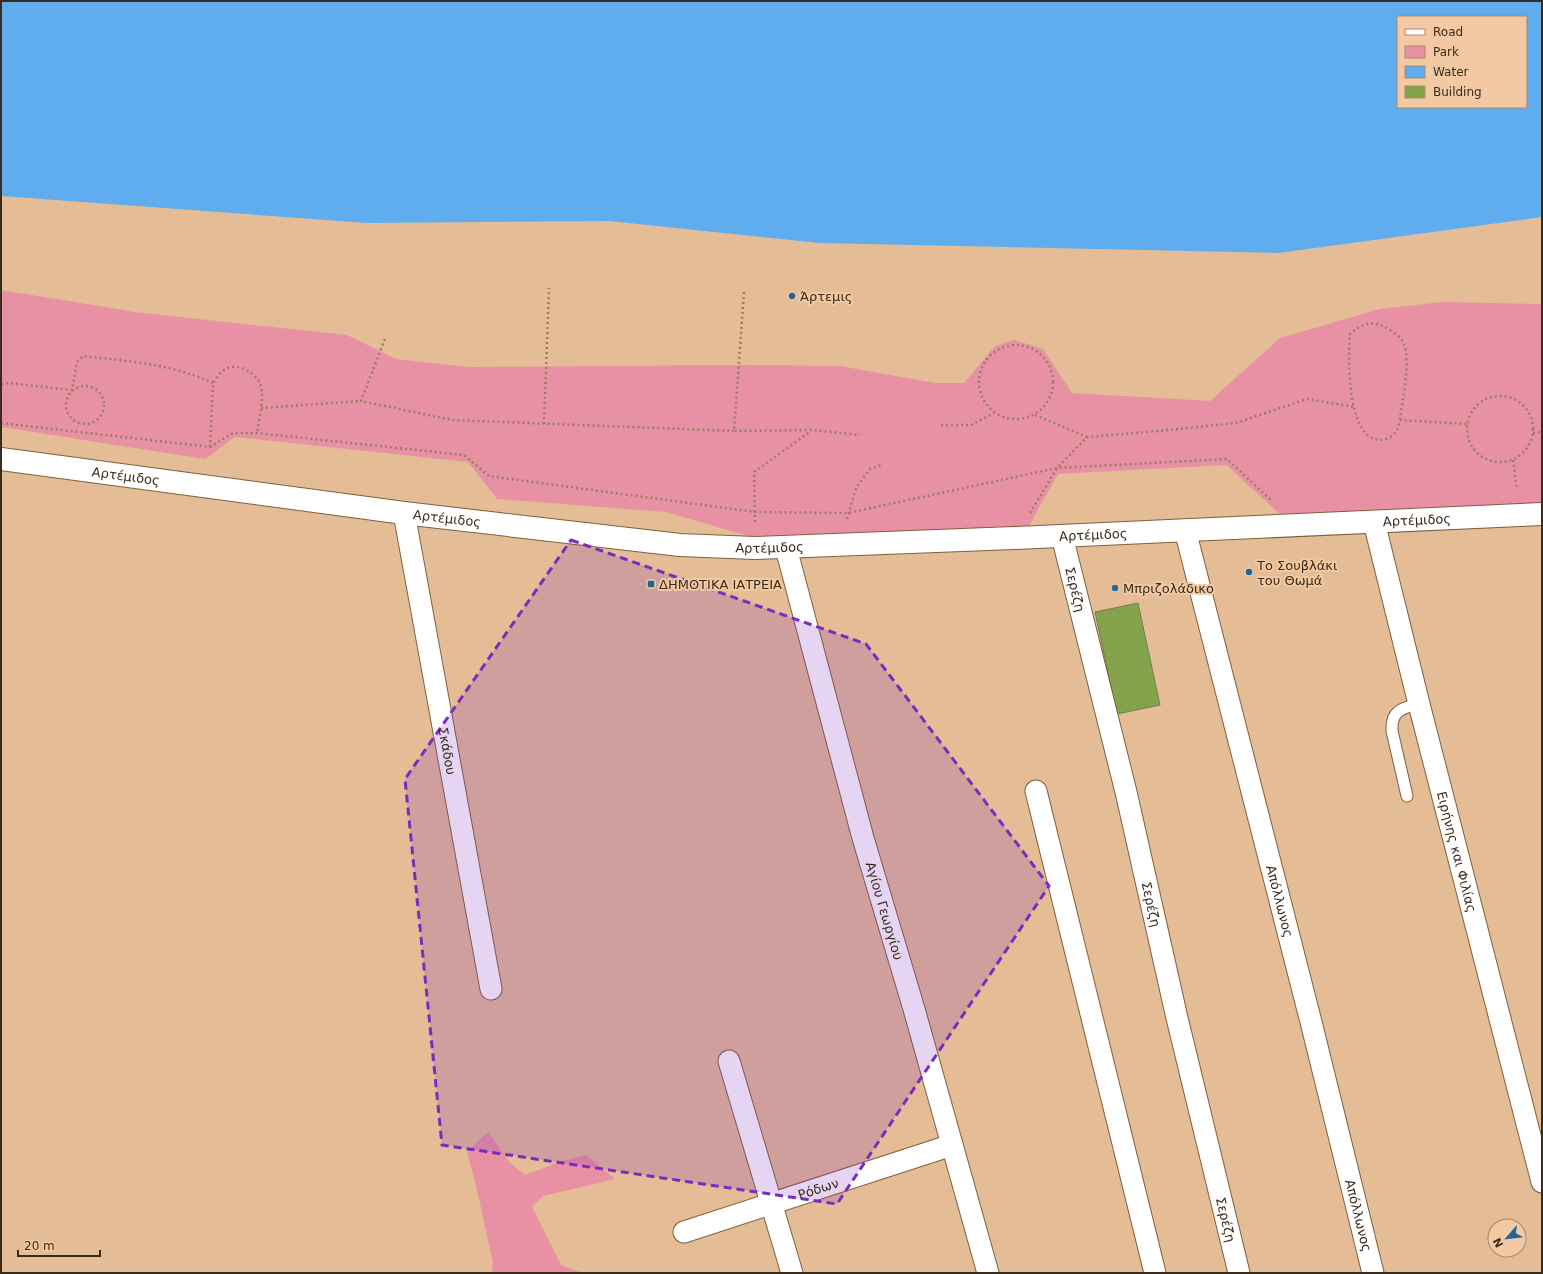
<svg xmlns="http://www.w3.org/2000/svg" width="1543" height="1274" viewBox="0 0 1543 1274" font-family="'DejaVu Sans',sans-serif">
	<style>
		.green { fill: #e991a4 }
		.water { fill: #5fadee; fill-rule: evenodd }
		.building { fill: #84a34a; stroke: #6f8153 }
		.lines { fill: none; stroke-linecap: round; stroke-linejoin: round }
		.lane-casing { stroke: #825f3b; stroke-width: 13 }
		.street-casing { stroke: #825f3b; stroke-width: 23 }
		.secondary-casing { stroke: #825f3b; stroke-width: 24 }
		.path { stroke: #9b7e61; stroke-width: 2.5; stroke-dasharray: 2 3; stroke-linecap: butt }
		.lane { stroke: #fff; stroke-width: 11 }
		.street { stroke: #fff; stroke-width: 21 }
		.secondary { stroke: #fff; stroke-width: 22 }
		.marked { fill: #7b2cbf; fill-opacity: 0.2; stroke: #7b2cbf; stroke-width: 3; stroke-dasharray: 8 5; stroke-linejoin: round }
		.poi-dot { fill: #21669b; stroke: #f2c9a2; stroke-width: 1.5 }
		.labels { text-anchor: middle; stroke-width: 4; stroke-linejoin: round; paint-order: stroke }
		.poi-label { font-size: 13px; fill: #3a2b1b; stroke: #f2c9a2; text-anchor: start }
		.street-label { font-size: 13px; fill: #3a2b1b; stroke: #f2c9a2 }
	</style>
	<rect width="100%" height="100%" fill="#e4bc95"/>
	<g class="green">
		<polygon points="1,290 135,312 347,335 396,359 468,367 747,365 840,366 935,383 964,383 995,346 1014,340 1043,349 1072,393 1210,401 1280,338 1380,309 1442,302 1542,304 1542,505 1281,515 1226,465 1058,474 1026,531 769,542 666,512 497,499 468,462 235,437 205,459 1,427"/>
		<polygon points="488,1132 510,1163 525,1175 562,1161 586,1155 615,1179 543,1196 532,1207 561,1265 583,1273 492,1273 493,1263 477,1190 467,1152"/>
	</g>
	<path class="water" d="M1 1H1542V217L1278 253 820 243 609 221 367 223 1 196ZM1398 17H1526V107H1398Z"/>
	<polygon class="building" points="1138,603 1160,705 1117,714 1095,612"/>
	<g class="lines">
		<g class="lane-casing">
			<path id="lane" d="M1407 796 1392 731C1391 711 1401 708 1419 704"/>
		</g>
		<g class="street-casing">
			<g id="street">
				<path id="s1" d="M404 513 491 989"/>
				<path id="s2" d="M1374 522 1419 704 1542 1182"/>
				<path id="s3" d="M1185 530 1311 1022 1373 1273"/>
				<path id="s4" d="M1062 536 1126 792 1177 1018 1239 1273"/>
				<path id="s5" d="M786 548 863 838 914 1009 988 1273"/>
				<polyline points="1036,791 1155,1273"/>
				<polyline points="729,1061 792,1273"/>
				<path id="s6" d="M684 1232 952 1145"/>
			</g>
		</g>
		<g class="secondary-casing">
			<g id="secondary">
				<path id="s7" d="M1 459 404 513 680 545 755 548 1014 538 1542 514"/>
			</g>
		</g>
		<g class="path">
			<polyline points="744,292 734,431 812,430 860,435"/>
			<polyline points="385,339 361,401 452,420 734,431"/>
			<circle cx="1016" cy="382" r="37"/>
			<path d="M1 384 9 383 72 390 77 362 83 356C127 361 172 364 213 383"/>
			<circle cx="85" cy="405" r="19"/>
			<circle cx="1500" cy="429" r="33"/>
			<polyline points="261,408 361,401"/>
			<polyline points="1035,415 1087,437"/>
			<path d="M1400 420C1402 401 1411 361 1404 344 1401 336 1390 330 1383 326 1370 320 1360 325 1350 334 1348 357 1346 449 1386 439 1395 436 1398 429 1400 420L1467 424"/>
			<polyline points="1,423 210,447 233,433 257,433 464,455 489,476 755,512 848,513 1057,468 1227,459 1272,501"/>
			<polyline points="544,424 549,288"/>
			<polyline points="941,425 971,425 994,413"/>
			<polyline points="1533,433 1542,432"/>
			<path d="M210 447 213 383C217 377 223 368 231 367 242 365 258 375 261 386 264 398 259 421 257 433"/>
			<polyline points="1513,460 1517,489"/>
			<polyline points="1030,513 1057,468 1087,437 1169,430 1236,423 1307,399 1354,407"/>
			<polyline points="847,519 856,488 870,469 881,465"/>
			<polyline points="755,522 754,472 811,431"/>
		</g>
		<use href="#lane" class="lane"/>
		<use href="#street" class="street"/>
		<use href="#secondary" class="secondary"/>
	</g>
	<path class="marked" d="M571 540 866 644 1049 886 837 1204 442 1145 405 779Z"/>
	<g class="poi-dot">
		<circle cx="792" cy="296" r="4"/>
		<circle cx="1249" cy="572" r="4"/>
		<rect x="647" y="580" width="8" height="8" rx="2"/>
		<circle cx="1115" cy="588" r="4"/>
	</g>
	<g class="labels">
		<g class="poi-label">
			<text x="800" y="301">Άρτεμις</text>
			<text x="1257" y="570">Το Σουβλάκι<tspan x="1257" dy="15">του Θωμά</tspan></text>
			<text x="659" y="589">ΔΗΜΟΤΙΚΑ ΙΑΤΡΕΙΑ</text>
			<text x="1123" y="593">Μπριζολάδικο</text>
		</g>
		<g class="street-label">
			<text dy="5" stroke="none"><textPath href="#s7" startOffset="126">Αρτέμιδος</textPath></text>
			<text dy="5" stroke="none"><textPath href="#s7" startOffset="450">Αρτέμιδος</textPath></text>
			<text dy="5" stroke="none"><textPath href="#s7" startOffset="1422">Αρτέμιδος</textPath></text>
			<text dy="5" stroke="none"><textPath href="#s7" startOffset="1098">Αρτέμιδος</textPath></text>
			<text dy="5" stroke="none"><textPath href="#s7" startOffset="774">Αρτέμιδος</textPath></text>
			<text dy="5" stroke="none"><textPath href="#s4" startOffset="55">Σερέζη</textPath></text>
			<text dy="5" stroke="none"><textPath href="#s1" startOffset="242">Σκάδου</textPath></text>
			<text dy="5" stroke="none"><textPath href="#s2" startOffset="340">Ειρήνης και Φιλίας</textPath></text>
			<text dy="5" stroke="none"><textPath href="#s3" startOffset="383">Απόλλωνος</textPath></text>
			<text dy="5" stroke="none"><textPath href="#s4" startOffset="379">Σερέζη</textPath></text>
			<text dy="5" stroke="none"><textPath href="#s5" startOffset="376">Αγίου Γεωργίου</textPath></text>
			<text dy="5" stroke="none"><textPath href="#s6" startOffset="141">Ρόδων</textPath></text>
			<text dy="5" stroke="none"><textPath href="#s3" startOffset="707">Απόλλωνος</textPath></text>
			<text dy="5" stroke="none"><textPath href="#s4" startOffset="703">Σερέζη</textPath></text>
		</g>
	</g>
	<rect width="1543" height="1274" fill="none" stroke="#3a2b1b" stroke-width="4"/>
	<rect x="1397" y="16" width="130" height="92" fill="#f2c9a2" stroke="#a88a6c"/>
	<rect x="1405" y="29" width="20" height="6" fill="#ffffff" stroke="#a88a6c"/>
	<text x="1433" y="36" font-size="12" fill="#3a2b1b">Road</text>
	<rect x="1405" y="46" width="20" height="12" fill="#e991a4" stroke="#a88a6c"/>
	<text x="1433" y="56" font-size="12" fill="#3a2b1b">Park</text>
	<rect x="1405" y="66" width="20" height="12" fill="#5fadee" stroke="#a88a6c"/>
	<text x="1433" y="76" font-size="12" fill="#3a2b1b">Water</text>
	<rect x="1405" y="86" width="20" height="12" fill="#84a34a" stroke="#a88a6c"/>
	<text x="1433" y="96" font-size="12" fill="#3a2b1b">Building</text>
	<g transform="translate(1507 1238) rotate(242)"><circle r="19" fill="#f2c9a2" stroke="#a88a6c"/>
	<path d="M0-3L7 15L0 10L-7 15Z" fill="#21669b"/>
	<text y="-6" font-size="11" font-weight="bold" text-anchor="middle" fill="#3a2b1b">N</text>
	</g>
	<path d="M18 1250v6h82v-6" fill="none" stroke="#3a2b1b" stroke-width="2"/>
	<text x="24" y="1250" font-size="12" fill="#3a2b1b" stroke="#f2c9a2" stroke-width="3" paint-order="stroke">20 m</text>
</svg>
